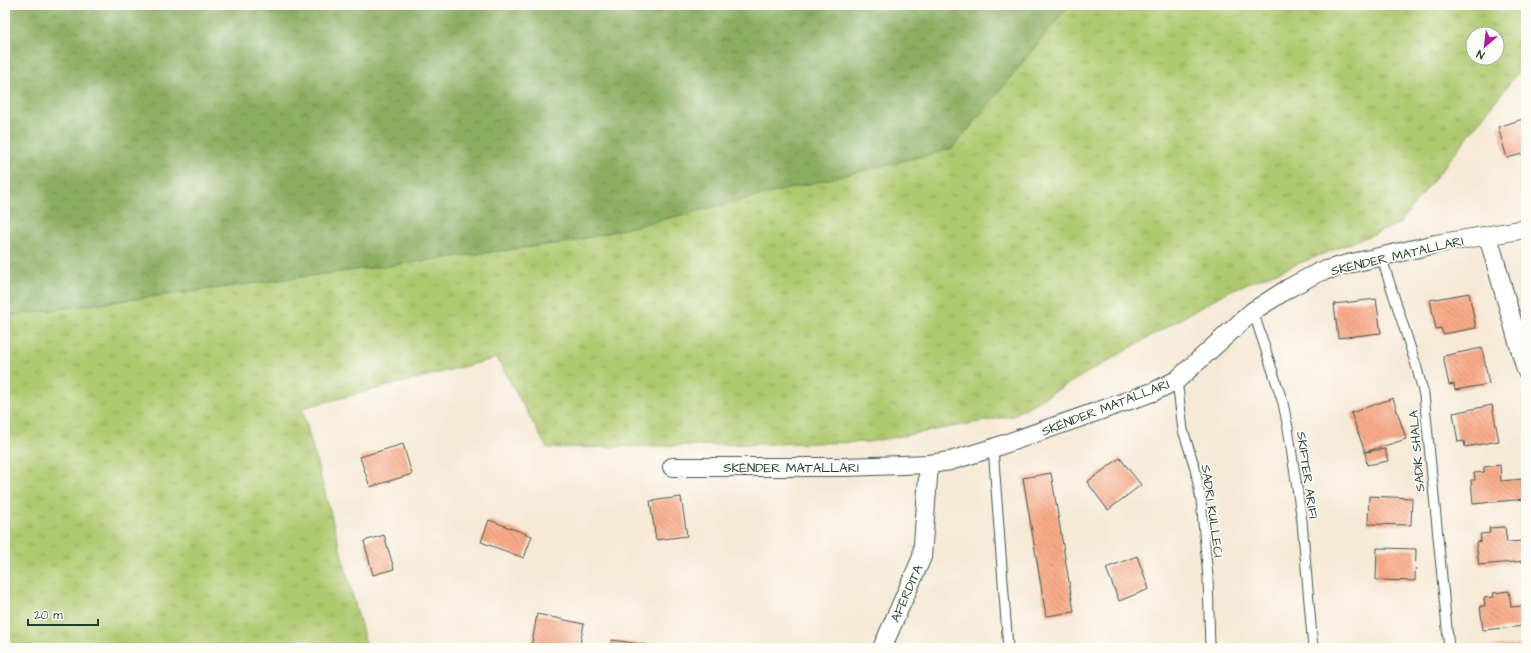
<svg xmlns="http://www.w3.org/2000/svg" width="1531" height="653" viewBox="0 0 1531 653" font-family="'Architects Daughter',sans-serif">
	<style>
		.grass { fill: url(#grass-tufts); stroke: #678351; fill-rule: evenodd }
		.forest { fill: url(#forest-crowns); stroke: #55754a }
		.building { fill: url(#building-back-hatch) }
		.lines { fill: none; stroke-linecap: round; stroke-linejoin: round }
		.lane-casing { stroke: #3f574c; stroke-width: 11 }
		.street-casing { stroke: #3f574c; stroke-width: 20 }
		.lane { stroke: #fff; stroke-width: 9 }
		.street { stroke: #fff; stroke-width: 18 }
		.labels { text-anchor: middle; stroke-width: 3.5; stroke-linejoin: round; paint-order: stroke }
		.street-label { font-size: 13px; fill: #1f3d34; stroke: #fdfcf7 }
	</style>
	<defs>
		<pattern id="grass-tufts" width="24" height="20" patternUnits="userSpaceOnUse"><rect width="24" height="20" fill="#afc96e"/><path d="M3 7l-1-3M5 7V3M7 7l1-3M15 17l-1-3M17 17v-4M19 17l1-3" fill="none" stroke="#8ea45b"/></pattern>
		<pattern id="forest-crowns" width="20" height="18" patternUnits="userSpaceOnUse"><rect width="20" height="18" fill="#8bad61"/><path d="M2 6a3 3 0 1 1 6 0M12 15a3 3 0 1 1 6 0" fill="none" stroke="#718e51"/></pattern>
		<pattern id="building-back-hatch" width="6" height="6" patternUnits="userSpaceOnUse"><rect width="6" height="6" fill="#f9aa87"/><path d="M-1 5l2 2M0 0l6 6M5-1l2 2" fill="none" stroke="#c98c6f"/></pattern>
	</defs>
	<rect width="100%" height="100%" fill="#fdfcf7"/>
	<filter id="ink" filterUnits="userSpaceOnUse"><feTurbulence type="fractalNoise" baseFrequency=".025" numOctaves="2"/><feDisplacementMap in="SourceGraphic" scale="8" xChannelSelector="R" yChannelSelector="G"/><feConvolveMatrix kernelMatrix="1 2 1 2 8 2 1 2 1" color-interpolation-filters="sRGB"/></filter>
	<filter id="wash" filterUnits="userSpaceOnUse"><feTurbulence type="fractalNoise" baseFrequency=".012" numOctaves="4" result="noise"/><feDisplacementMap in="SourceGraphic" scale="16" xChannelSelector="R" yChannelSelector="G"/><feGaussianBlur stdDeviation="0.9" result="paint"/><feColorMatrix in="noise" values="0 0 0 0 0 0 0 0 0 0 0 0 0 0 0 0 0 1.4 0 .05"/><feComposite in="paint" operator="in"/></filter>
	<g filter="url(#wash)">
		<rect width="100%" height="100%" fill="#f6e9d5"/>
		<path class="grass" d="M1069 5H1526V62L1399 224 1231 290 1012 416 868 442 547 448 497 358 302 408 367 648H5V316L575 241 967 131ZM1473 34H1497V58H1473Z"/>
		<polygon class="forest" points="5,5 1069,5 952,149 575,241 5,316"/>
		<g id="blocks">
			<g class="building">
				<polygon points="1526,118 1526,153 1507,158 1498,127"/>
				<polygon points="1469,293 1476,328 1443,334 1441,328 1436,329 1430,300"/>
				<polygon points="1376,299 1381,333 1338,338 1334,304"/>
				<polygon points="1482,348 1489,384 1455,390 1454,384 1449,385 1443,356"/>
				<polygon points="1393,398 1406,439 1365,452 1351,413"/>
				<polygon points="1492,405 1499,441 1465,447 1464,441 1458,442 1453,413"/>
				<polygon points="403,444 412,474 370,487 360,457"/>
				<polygon points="1385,449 1388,461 1367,465 1365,452"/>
				<polygon points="1120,458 1141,485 1108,510 1087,482"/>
				<polygon points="1500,465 1501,481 1523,479 1525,499 1473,504 1471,480 1475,480 1474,473 1484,472 1484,467"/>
				<polygon points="1051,473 1074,612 1046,616 1023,478"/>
				<polygon points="1369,496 1412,498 1411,525 1368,524"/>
				<polygon points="681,497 687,536 656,540 650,501"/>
				<polygon points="489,520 532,536 524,558 481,542"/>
				<polygon points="1505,527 1507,542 1526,541 1526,561 1479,565 1476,542 1481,541 1480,534 1490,533 1489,528"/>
				<polygon points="384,535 394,569 373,575 364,541"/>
				<polygon points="1377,548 1416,549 1415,581 1376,580"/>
				<polygon points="1137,556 1149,589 1119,601 1106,568"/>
				<polygon points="1509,591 1511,607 1526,606 1526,626 1483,630 1480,606 1485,606 1484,598 1494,597 1493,593"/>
				<polygon points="537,614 584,624 579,648 531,648"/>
				<polygon points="612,640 662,647 662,648 610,648"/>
				<polygon points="1525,644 1525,648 1490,648 1490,647"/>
			</g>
		</g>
	</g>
	<g filter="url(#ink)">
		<use href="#blocks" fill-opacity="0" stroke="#3f574c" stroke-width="1"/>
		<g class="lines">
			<g class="lane-casing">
				<g id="lane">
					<polyline points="1381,256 1416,365 1424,395 1449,648"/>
					<polyline points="1253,311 1283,403 1288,428 1302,521 1313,648"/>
					<polyline points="1177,380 1183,430 1195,468 1201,500 1208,577 1210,648"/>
					<polyline points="993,448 1008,648"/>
				</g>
			</g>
			<g class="street-casing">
				<g id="street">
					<polyline points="1488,236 1526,370"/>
					<polyline points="672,467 846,467 929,464 950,461 993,448 1153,392 1177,380 1253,311 1289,288 1319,272 1348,264 1436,244 1526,229"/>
					<polyline points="882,648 922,557 929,464"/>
				</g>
			</g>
			<use href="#lane" class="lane"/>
			<use href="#street" class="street"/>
		</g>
	</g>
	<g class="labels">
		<g class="street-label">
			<text transform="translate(1397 255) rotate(-13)" y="5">SKËNDER MATALLARI</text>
			<text transform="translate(1105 407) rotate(-21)" y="5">SKËNDER MATALLARI</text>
			<text transform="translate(1416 451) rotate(-95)" y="5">SADIK SHALA</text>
			<text x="791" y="472">SKËNDER MATALLARI</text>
			<text transform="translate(1308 475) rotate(82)" y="5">SKIFTER ARIFI</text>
			<text transform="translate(1213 511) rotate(82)" y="5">SADRI KULLECI</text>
			<text transform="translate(906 593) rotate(-66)" y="5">AFËRDITA</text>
		</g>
	</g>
	<rect width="1531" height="653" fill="none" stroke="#fdfcf7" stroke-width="20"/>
	<g transform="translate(1485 46) rotate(208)"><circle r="19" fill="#fdfcf7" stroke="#a4b0a9"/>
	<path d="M0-3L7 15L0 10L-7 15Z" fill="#b5179e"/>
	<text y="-6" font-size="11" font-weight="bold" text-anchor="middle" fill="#1f3d34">N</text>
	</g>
	<path d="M28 619v6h70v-6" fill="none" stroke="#1f3d34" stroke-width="2"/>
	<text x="34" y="619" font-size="12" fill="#1f3d34" stroke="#fdfcf7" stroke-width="3" paint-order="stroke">20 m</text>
</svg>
